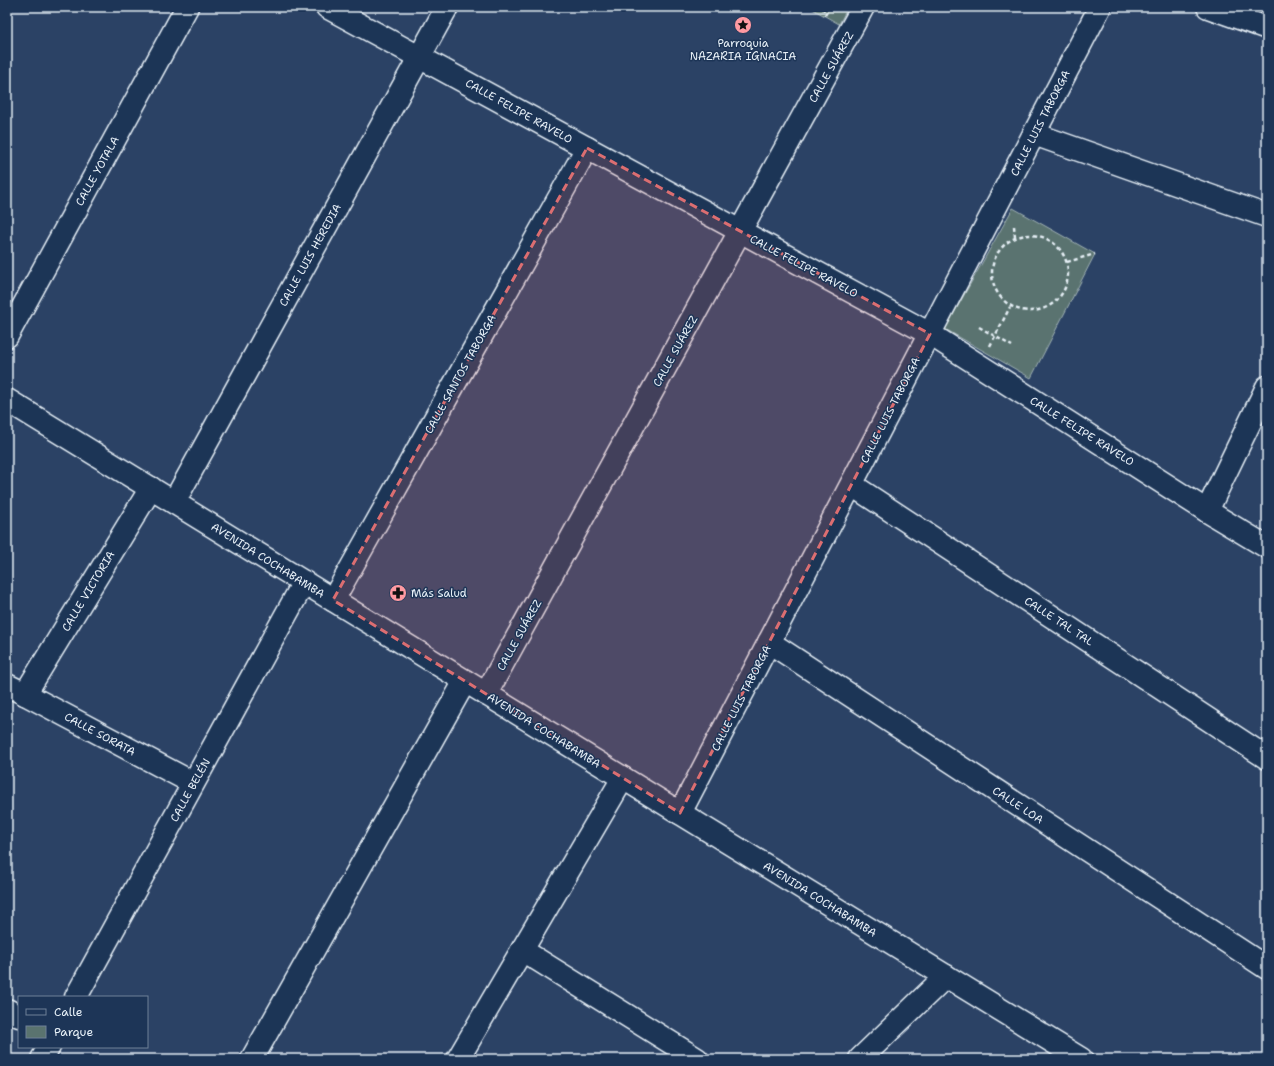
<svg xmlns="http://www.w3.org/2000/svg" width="1274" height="1066" viewBox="0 0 1274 1066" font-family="'Shantell Sans',sans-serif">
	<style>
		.green { fill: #5a736f; stroke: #a1b2b4 }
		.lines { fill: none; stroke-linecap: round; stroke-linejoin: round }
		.street-casing { stroke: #e8f1f8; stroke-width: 25 }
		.secondary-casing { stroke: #e8f1f8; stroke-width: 25 }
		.path { stroke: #e8f1f8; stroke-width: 2.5; stroke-dasharray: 4 3; stroke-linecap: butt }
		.street { stroke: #1d3557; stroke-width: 22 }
		.secondary { stroke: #1d3557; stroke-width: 22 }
		.marked { fill: #dc6e71; fill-opacity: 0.2; stroke: #dc6e71; stroke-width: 3; stroke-dasharray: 8 5; stroke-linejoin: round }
		.labels { text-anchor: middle; stroke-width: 3; stroke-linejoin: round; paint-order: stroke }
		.poi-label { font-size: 11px; fill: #e8f1f8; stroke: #1d3557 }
		.street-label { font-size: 11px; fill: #e8f1f8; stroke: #1d3557 }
	</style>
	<rect width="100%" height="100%" fill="#2b4265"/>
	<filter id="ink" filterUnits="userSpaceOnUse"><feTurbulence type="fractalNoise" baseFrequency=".025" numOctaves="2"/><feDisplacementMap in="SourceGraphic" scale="8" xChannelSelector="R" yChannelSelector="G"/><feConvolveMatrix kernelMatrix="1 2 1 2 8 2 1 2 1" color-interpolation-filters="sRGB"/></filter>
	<g filter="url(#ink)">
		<g class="green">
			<polygon points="809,7 848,7 839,24"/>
			<polygon points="1013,208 1095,254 1031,378 945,329"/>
		</g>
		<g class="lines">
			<g class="street-casing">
				<g id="street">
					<polyline points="327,7 930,334 1207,511 1267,547"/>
					<polyline points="1208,7 1267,28"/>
					<polyline points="1034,134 1267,216"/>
					<polyline points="7,336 187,7"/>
					<polyline points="852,485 1267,758"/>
					<polyline points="174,502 447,7"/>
					<polyline points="1207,511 1267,387"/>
					<polyline points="333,600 587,148"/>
					<polyline points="769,642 1267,968"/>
					<polyline points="7,685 25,694 193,783"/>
					<polyline points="25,694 151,488"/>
					<polyline points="486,694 863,7"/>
					<polyline points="680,813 1100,7"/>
					<polyline points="522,950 697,1059"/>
					<polyline points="76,997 304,582"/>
					<polyline points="7,1010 19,1016"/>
					<polyline points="42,1059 49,1047"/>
					<polyline points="252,1059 465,681"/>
					<polyline points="458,1059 623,778"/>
					<polyline points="860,1059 946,976"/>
				</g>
			</g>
			<g class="secondary-casing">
				<polyline id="secondary" points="7,400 1081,1059"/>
			</g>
			<g class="path">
				<polyline points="823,7 825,15"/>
				<polyline points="825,15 830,7"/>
				<polyline points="1014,226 1015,237"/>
				<circle cx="1030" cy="273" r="38"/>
				<polyline points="1067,262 1095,254"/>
				<polyline points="979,327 1012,346"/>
				<polyline points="990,346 1010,307"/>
			</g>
			<use href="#street" class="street"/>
			<use href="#secondary" class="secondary"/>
		</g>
	</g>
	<path class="marked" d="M587 148 930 334 680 813 333 600Z"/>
	<defs>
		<g id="sight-disc" transform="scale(0.9)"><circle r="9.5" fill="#ff9aa2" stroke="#1d3557"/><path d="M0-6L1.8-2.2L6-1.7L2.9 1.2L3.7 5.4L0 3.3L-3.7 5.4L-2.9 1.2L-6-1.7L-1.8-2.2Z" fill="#111"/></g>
		<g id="pharmacy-disc" transform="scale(0.9)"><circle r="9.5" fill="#ff9aa2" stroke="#1d3557"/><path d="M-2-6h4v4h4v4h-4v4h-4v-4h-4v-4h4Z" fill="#111"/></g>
	</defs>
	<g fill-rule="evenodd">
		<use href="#sight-disc" x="743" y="25"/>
		<use href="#pharmacy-disc" x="398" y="593"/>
	</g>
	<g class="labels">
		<g class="poi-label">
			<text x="743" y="47">Parroquia<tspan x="743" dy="13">NAZARIA IGNACIA</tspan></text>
			<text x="411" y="597" text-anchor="start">Más Salud</text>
		</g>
		<g class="street-label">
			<text transform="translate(831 67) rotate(-61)" y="4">CALLE SUÁREZ</text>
			<text transform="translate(519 111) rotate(29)" y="4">CALLE FELIPE RAVELO</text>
			<text transform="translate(1040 123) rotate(-63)" y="4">CALLE LUIS TABORGA</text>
			<text transform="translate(97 171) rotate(-61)" y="4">CALLE YOTALA</text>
			<text transform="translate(310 255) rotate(-61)" y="4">CALLE LUIS HEREDIA</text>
			<text transform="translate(804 266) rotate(28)" y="4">CALLE FELIPE RAVELO</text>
			<text transform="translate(675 351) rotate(-61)" y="4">CALLE SUÁREZ</text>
			<text transform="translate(460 374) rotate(-61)" y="4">CALLE SANTOS TABORGA</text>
			<text transform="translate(890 410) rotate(-63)" y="4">CALLE LUIS TABORGA</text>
			<text transform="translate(1082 431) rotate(32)" y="4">CALLE FELIPE RAVELO</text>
			<text transform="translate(268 560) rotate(32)" y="4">AVENIDA COCHABAMBA</text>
			<text transform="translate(88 591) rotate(-59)" y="4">CALLE VICTORIA</text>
			<text transform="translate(1059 621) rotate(33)" y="4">CALLE TAL TAL</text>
			<text transform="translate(519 635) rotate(-61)" y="4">CALLE SUÁREZ</text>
			<text transform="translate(741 698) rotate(-63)" y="4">CALLE LUIS TABORGA</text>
			<text transform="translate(544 730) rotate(32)" y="4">AVENIDA COCHABAMBA</text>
			<text transform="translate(100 734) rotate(28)" y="4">CALLE SORATA</text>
			<text transform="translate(190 790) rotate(-61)" y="4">CALLE BELÉN</text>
			<text transform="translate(1018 805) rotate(33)" y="4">CALLE LOA</text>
			<text transform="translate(820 899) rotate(32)" y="4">AVENIDA COCHABAMBA</text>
		</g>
	</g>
	<rect width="1274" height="1066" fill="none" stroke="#1d3557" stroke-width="24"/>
	<rect x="12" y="12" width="1250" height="1042" fill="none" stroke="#e8f1f8" stroke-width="1.5" filter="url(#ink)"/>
	<rect x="18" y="996" width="130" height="52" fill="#1d3557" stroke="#6e8097"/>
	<rect x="26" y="1009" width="20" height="6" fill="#1d3557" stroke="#6e8097"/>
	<text x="54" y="1016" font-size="12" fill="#e8f1f8">Calle</text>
	<rect x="26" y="1026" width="20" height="12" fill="#5a736f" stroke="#6e8097"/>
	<text x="54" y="1036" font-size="12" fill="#e8f1f8">Parque</text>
</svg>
